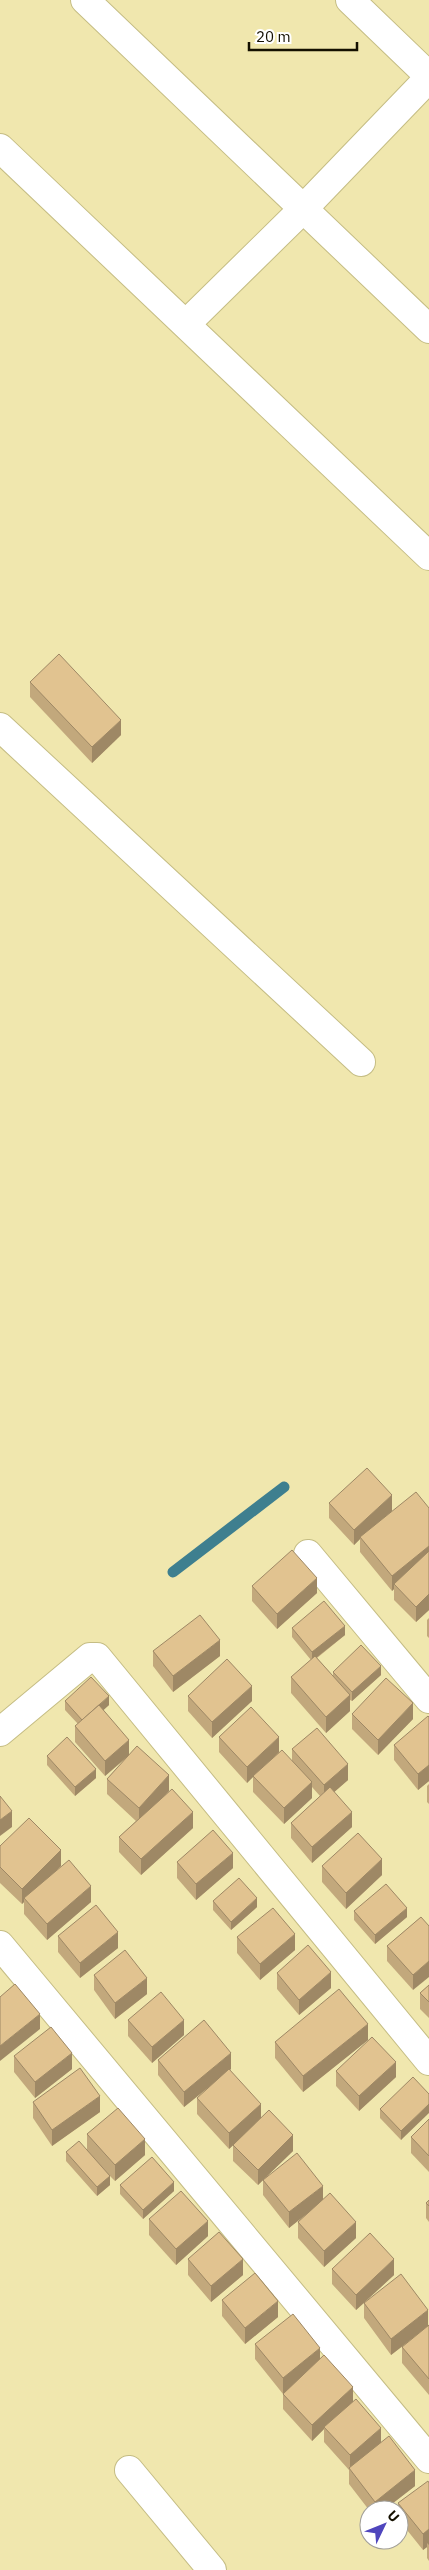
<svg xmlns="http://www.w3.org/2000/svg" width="429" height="2570" viewBox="0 0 429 2570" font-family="'IBM Plex Sans',sans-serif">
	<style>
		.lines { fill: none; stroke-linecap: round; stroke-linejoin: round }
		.stream { stroke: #3e7f8f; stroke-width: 11 }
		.minor-casing { stroke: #c5bd84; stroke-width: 30 }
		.minor { stroke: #fff; stroke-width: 28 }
		.wall { fill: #c2a87c }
		.shaded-wall { fill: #9e8865 }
		.building { fill: #e1c390; stroke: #9e8865 }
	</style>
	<rect width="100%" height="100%" fill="#f0e7ae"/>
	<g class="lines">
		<polyline class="stream" points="173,1572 284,1487"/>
		<g class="minor-casing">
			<g id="minor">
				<polyline points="85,0 429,329"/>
				<polyline points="350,0 429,76"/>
				<polyline points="0,148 429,556"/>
				<polyline points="186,324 303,209 429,78"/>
				<polyline points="0,727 361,1062"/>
				<polyline points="308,1554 429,1699"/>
				<polyline points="0,1732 90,1657 97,1657 429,2061"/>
				<polyline points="0,1945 429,2459"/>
				<polyline points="129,2470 212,2570"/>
			</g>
		</g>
		<use href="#minor" class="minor"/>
	</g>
	<g class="wall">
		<polygon points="30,682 121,735 92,763 30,697"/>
		<polygon points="329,1503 392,1511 386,1516 429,1508 429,1610 416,1622 394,1600 394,1589 392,1591 360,1552 360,1539 354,1545 329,1518"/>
		<polygon points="252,1586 317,1593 277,1629 252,1601"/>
		<polygon points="429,1618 429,1638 427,1636 427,1620"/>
		<polygon points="292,1628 345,1635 317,1658 333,1676 333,1672 381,1675 352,1701 350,1700 350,1711 326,1733 291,1693 291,1677 311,1660 292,1637"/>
		<polygon points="153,1651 220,1656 173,1692 153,1666"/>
		<polygon points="188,1696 252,1701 212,1738 188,1711"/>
		<polygon points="65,1701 109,1705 103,1710 129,1755 169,1791 166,1794 193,1828 141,1875 119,1852 119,1837 136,1821 107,1794 107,1779 125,1759 105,1776 75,1742 75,1726 78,1724 65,1710"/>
		<polygon points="352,1714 413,1719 378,1755 352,1729"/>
		<polygon points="429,1717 429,1781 418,1790 394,1760 394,1745"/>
		<polygon points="219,1737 279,1752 292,1761 292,1749 348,1780 334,1792 352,1827 312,1863 291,1838 291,1823 320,1796 312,1787 312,1798 284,1824 253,1792 253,1776 247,1783 219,1752"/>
		<polygon points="47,1756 96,1778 75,1796 47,1765"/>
		<polygon points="429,1784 429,1804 427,1802 427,1786"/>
		<polygon points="0,1846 61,1866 49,1877 91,1902 47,1940 24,1914 24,1902 22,1904 0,1883"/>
		<polygon points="177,1862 233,1868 196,1900 177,1878"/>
		<polygon points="322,1866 382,1875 346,1909 322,1882"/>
		<polygon points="213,1901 257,1907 231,1930 213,1910"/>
		<polygon points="354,1911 407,1917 375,1944 354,1920"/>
		<polygon points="421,1917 413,1990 387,1961 387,1946"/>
		<polygon points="58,1936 118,1948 80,1978 58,1952"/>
		<polygon points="237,1937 295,1950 260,1980 237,1953"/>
		<polygon points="277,1973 331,1988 299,2015 277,1989"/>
		<polygon points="94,1975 147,1994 115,2019 94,1990"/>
		<polygon points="429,1985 429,2018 420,2009 420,1993"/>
		<polygon points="128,2020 184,2035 152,2063 128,2036"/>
		<polygon points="368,2040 303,2092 275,2058 275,2042"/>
		<polygon points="14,2056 72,2069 35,2098 14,2072"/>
		<polygon points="158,2060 231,2069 230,2070 261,2118 293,2151 267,2176 323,2199 356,2238 324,2267 298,2238 298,2222 305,2215 289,2228 263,2195 263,2180 258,2185 233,2161 233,2145 238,2140 229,2149 197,2114 197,2098 208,2088 184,2107 158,2075"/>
		<polygon points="336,2071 396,2077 359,2111 336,2086"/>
		<polygon points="429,2094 401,2140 380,2118 380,2109"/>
		<polygon points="33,2102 100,2112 52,2146 33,2118"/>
		<polygon points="429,2119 429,2172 411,2153 411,2137"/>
		<polygon points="87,2134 145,2155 115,2181 110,2176 110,2185 97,2196 66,2161 66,2152 87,2150"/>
		<polygon points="120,2185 174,2191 143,2219 120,2194"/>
		<polygon points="429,2200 429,2222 426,2218 426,2203"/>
		<polygon points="149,2219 208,2236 176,2265 149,2235"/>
		<polygon points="188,2259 243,2275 211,2302 188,2275"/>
		<polygon points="332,2269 394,2275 365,2302 428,2326 429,2325 429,2395 402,2363 402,2347 421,2332 391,2355 364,2318 364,2303 356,2310 332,2284"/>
		<polygon points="222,2300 278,2317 245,2344 222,2316"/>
		<polygon points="255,2344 320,2359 353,2402 381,2443 415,2486 384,2510 369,2510 349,2484 349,2470 324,2442 324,2429 312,2441 283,2409 283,2394 255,2359"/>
		<polygon points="429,2483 429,2561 427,2558 427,2547 423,2550 399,2520 399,2510 398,2510 398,2503"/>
	</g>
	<g class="shaded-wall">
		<polygon points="121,720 121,735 92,763 92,747"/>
		<polygon points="392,1495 392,1511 361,1538 360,1537 360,1539 354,1545 354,1530"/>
		<polygon points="429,1546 429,1561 394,1584 394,1589 392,1591 392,1576"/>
		<polygon points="317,1578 317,1593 277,1629 277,1614"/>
		<polygon points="429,1594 429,1610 416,1622 416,1607"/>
		<polygon points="345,1626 345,1635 312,1661 312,1652"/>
		<polygon points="220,1640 220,1656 173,1692 173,1676"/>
		<polygon points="381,1666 381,1675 352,1701 352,1692"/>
		<polygon points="252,1686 252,1701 212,1738 212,1722"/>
		<polygon points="350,1695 350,1711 326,1733 326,1717"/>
		<polygon points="109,1696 109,1705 83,1729 83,1720"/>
		<polygon points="413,1703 413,1719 378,1755 378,1740"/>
		<polygon points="279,1737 279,1752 247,1783 247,1767"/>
		<polygon points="129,1740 129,1755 105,1776 105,1761"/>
		<polygon points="348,1764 348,1780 324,1801 324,1785"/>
		<polygon points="429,1765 429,1781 418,1790 418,1774"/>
		<polygon points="96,1769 96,1778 75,1796 75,1787"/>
		<polygon points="169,1775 169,1791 139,1824 139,1808"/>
		<polygon points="312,1782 312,1798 284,1824 284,1808"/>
		<polygon points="12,1811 12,1827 0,1836 0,1820"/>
		<polygon points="193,1812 193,1828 141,1875 141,1859"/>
		<polygon points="352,1812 352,1827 312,1863 312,1847"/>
		<polygon points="61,1850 61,1866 26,1900 24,1898 24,1902 22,1904 22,1889"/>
		<polygon points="233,1853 233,1868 196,1900 196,1884"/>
		<polygon points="382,1859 382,1875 346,1909 346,1893"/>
		<polygon points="91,1886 91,1902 47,1940 47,1924"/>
		<polygon points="257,1898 257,1907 231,1930 231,1922"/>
		<polygon points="407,1908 407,1917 375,1944 375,1935"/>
		<polygon points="118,1932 118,1948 80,1978 80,1963"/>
		<polygon points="295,1934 295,1950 260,1980 260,1964"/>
		<polygon points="429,1961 429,1977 413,1990 413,1975"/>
		<polygon points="331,1972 331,1988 299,2015 299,2000"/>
		<polygon points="147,1978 147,1994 115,2019 115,2003"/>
		<polygon points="40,2014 40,2029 0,2061 0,2046"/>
		<polygon points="184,2020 184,2035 152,2063 152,2047"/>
		<polygon points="368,2024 368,2040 303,2092 303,2076"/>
		<polygon points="72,2053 72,2069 35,2098 35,2082"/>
		<polygon points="231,2053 231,2069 184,2107 184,2092"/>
		<polygon points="396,2062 396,2077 359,2111 359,2096"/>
		<polygon points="100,2096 100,2112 52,2146 52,2130"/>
		<polygon points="261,2104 261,2120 229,2149 229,2133"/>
		<polygon points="429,2104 429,2113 401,2140 401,2131"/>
		<polygon points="293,2135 293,2151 258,2185 258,2170"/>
		<polygon points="145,2139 145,2155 115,2181 115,2165"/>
		<polygon points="110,2176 110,2185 97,2196 97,2187"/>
		<polygon points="174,2182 174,2191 143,2219 143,2210"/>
		<polygon points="323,2186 323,2201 289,2228 289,2212"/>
		<polygon points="208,2221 208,2236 176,2265 176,2249"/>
		<polygon points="356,2222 356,2238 324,2267 324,2251"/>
		<polygon points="243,2259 243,2275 211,2302 211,2286"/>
		<polygon points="394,2259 394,2275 356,2310 356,2295"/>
		<polygon points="278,2301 278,2317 245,2344 245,2328"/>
		<polygon points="428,2310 428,2326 391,2355 391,2339"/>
		<polygon points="320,2348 320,2364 283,2394 283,2378"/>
		<polygon points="353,2387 353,2402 324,2427 324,2429 312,2441 312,2425"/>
		<polygon points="381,2428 381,2444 350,2469 350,2455"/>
		<polygon points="415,2470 415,2486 384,2510 375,2510 375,2502"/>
		<polygon points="429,2529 429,2545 427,2543 427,2547 423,2550 423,2534"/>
	</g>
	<g class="building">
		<polygon points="59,654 121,720 92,747 30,682"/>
		<polygon points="367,1468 392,1495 354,1530 329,1503"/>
		<polygon points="416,1492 429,1508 429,1546 392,1576 360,1537"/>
		<polygon points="292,1550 317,1578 277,1614 252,1586"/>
		<polygon points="429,1551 429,1594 416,1607 394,1584"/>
		<polygon points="324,1601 345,1626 312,1652 292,1628"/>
		<polygon points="200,1615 220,1640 173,1676 153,1651"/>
		<polygon points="361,1645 381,1666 352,1692 333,1672"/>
		<polygon points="315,1656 350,1695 326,1717 291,1677"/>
		<polygon points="227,1659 252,1686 212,1722 188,1696"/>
		<polygon points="91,1677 109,1696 82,1720 65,1701"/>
		<polygon points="386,1678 413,1703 378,1740 352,1714"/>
		<polygon points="99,1705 129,1740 105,1761 75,1726"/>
		<polygon points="251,1707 279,1737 247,1767 219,1737"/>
		<polygon points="428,1716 429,1717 429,1765 418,1774 394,1745"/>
		<polygon points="317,1728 348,1764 324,1785 292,1749"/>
		<polygon points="67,1737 96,1769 75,1787 47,1756"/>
		<polygon points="137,1746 169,1775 139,1808 107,1779"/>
		<polygon points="282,1750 312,1782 284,1808 253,1776"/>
		<polygon points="330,1787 352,1812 312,1847 291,1823"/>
		<polygon points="172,1789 193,1812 141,1859 119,1837"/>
		<polygon points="0,1796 12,1811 0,1820"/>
		<polygon points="29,1818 61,1850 22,1889 0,1867 0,1846"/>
		<polygon points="213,1830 233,1853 196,1884 177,1862"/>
		<polygon points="358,1833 382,1859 346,1893 322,1866"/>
		<polygon points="69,1860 91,1886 47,1924 24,1898"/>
		<polygon points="239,1878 257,1898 231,1922 213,1901"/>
		<polygon points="386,1884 407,1908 375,1935 354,1911"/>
		<polygon points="96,1905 118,1932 80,1963 58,1936"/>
		<polygon points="273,1908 295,1934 260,1964 237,1937"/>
		<polygon points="421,1917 429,1926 429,1961 413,1975 387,1946"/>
		<polygon points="308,1945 331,1972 299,2000 277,1973"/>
		<polygon points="125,1950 147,1978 115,2003 94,1975"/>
		<polygon points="15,1984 40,2014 0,2046 0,1997"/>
		<polygon points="429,1985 429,2002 420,1993"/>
		<polygon points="339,1989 368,2024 303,2076 275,2042"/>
		<polygon points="161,1992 184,2020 152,2047 128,2020"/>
		<polygon points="204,2020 231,2053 184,2092 158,2060"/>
		<polygon points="51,2027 72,2053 35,2082 14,2056"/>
		<polygon points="372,2037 396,2062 359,2096 336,2071"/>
		<polygon points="80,2068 100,2096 52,2130 33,2102"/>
		<polygon points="229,2069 261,2104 229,2133 197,2098"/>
		<polygon points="413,2077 429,2094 429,2104 401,2131 380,2109"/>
		<polygon points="118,2108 145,2139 115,2165 87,2134"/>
		<polygon points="269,2110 293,2135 258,2170 233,2145"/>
		<polygon points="429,2119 429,2156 411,2137"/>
		<polygon points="79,2141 110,2176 97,2187 66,2152"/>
		<polygon points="297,2153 323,2186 289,2212 263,2180"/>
		<polygon points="152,2157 174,2182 143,2210 120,2185"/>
		<polygon points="181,2191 208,2221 176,2249 149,2219"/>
		<polygon points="330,2193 356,2222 324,2251 298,2222"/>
		<polygon points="429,2200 429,2206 426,2203"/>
		<polygon points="219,2232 243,2259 211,2286 188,2259"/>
		<polygon points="370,2233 394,2259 356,2295 332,2269"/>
		<polygon points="255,2273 278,2301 245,2328 222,2300"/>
		<polygon points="401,2274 428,2310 391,2339 364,2303"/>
		<polygon points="293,2314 320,2348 283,2378 255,2344"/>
		<polygon points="429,2325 429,2379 402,2347"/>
		<polygon points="324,2355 353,2387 312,2425 283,2394"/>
		<polygon points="356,2399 381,2428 350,2455 324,2427"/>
		<polygon points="389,2436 415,2470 375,2502 349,2468"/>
		<polygon points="428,2481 429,2483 429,2529 423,2534 398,2503"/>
	</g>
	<g transform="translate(384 2525) rotate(47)"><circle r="24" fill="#ffffff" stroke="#a19f99"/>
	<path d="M0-4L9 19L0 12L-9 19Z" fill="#4f46bd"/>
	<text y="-8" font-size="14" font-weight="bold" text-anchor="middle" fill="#141000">U</text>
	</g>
	<path d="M249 42v8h108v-8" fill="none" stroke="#141000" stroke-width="2.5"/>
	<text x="256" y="42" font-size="15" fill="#141000" stroke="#ffffff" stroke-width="4" paint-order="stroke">20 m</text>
</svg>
